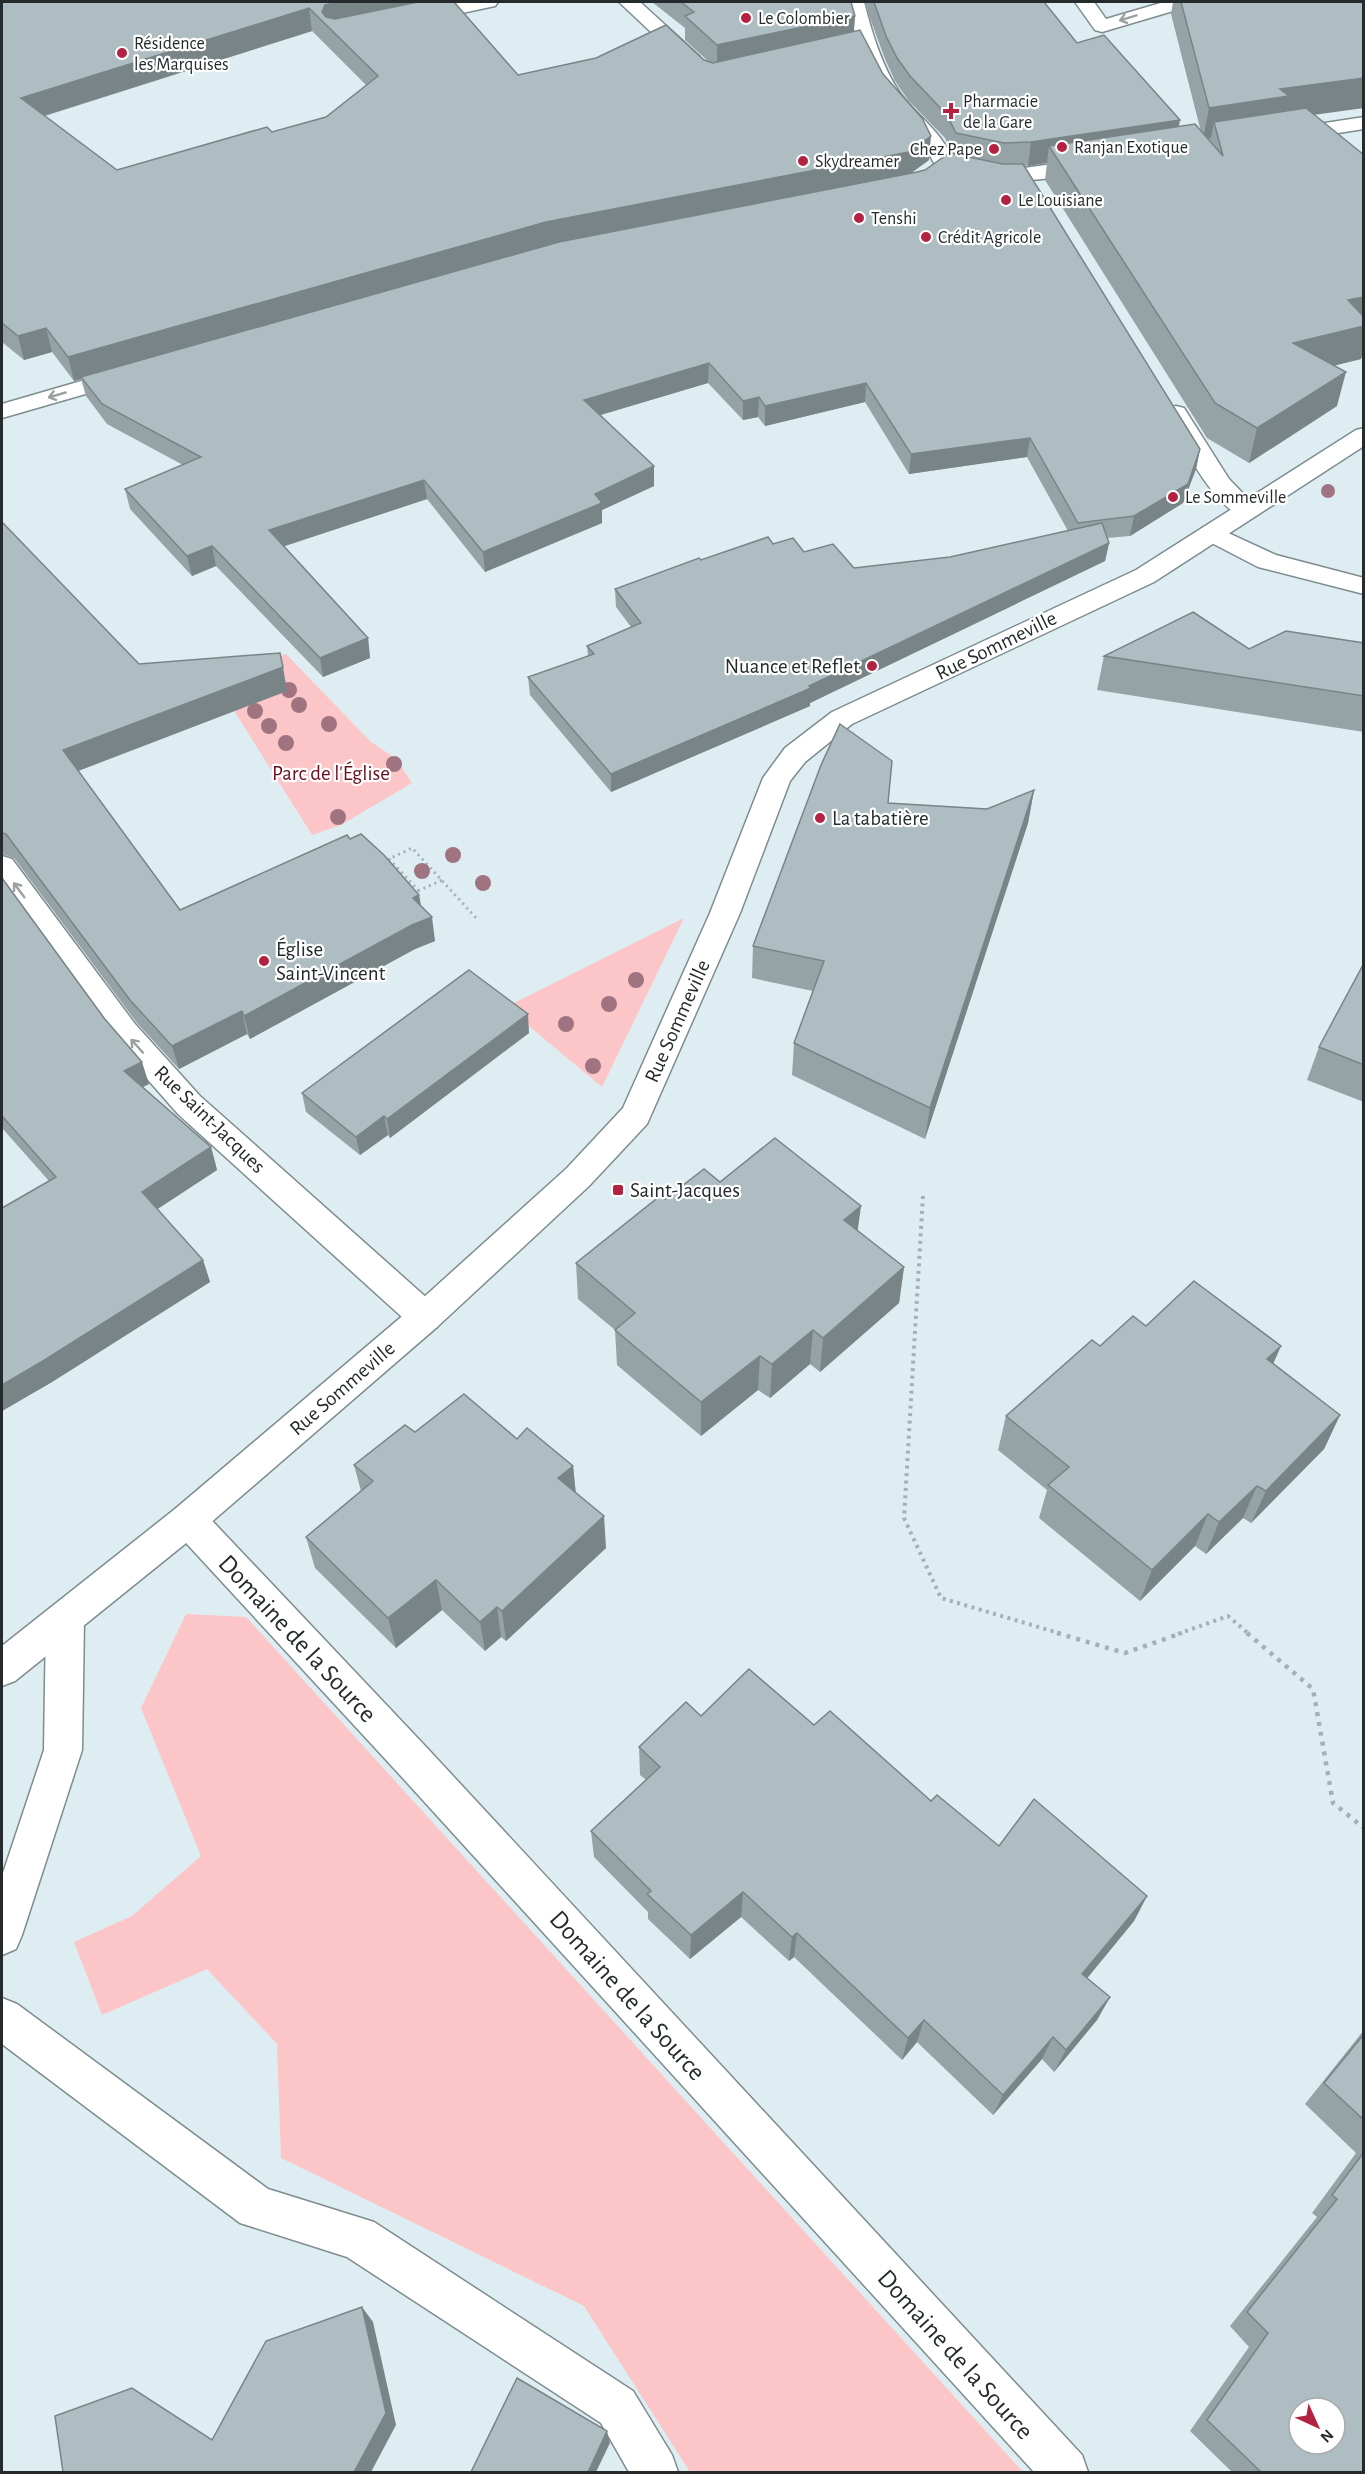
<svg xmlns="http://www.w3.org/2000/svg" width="1365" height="2474" viewBox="0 0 1365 2474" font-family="'Alegreya Sans',sans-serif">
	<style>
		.green { fill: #fcc6c8 }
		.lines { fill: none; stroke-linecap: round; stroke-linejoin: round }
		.minor-casing { stroke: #7e8c90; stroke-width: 3 }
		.major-casing { stroke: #7e8c90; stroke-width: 3 }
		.path-far2 { stroke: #a4b0b4; stroke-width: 3; stroke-dasharray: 2 4; stroke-linecap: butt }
		.path-far1 { stroke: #a4b0b4; stroke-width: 4; stroke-dasharray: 3 4.5; stroke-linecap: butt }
		.path { stroke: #a4b0b4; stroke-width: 4.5; stroke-dasharray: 4 6; stroke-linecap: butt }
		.minor { fill: #fff; fill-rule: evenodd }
		.major { fill: #fff; fill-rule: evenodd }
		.tree { fill: #9f7380 }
		.wall { fill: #95a3a6; fill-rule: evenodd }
		.shaded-wall { fill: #798487 }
		.building { fill: #adbdc1; stroke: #798487; stroke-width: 1.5; fill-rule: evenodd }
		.oneway { stroke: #9da0a0 }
		.poi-dot { fill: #b42241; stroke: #fff; stroke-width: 2 }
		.labels { text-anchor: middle; stroke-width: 4.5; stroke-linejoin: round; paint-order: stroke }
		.far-poi-label { font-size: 18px; fill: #252b2d; stroke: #fff; text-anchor: start }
		.street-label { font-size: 21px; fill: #252b2d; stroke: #fff }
		.poi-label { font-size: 21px; fill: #252b2d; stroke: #fff; text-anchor: start }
		.park-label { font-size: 21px; fill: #6b0f23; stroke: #fff }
		.near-street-label { font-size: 26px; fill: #252b2d; stroke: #fff }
	</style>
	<rect width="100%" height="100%" fill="#deedf2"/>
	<g class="green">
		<polygon points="286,654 370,741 396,759 412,783 341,825 312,835 216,682"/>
		<polygon points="684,918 602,1087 506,1007"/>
		<polygon points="186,1614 246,1617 1023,2472 690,2472 584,2306 281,2158 277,2044 207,1969 102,2015 74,1942 132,1916 201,1856 141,1708"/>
	</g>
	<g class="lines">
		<g class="minor-casing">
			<g id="minor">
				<polygon points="463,2 498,2 495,6 415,23 408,21 405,17 408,13"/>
				<polygon points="619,2 640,2 698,55 701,59 698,63 684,63"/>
				<path d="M844 2H864C872 33 882 67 900 93 918 118 944 132 953 163L950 167 943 169 936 167 922 140 892 109 877 87 860 51Z"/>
				<polygon points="1075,2 1094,2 1106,19 1164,2 1193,2 1190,6 1102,32 1095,30"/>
				<polygon points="1364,117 1364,129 1286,141 1279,139 1276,135 1279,131 1286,129"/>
				<path d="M1090 159 1097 161 1100 165 1097 169C1059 179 1015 185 977 175L974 171 977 167 984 165 1024 168Z"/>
				<polygon points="126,368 134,370 138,375 134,380 2,418 2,404"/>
				<path d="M1176 406 1184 408 1229 479 1259 510 1256 515C1250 517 1244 518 1238 515 1208 497 1182 443 1164 413L1168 408Z"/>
				<polygon points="1211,525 1276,555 1364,578 1364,594 1258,567 1202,538 1198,533 1202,528"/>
				<polygon points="2,856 12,859 135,1024 200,1096 437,1307 442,1317 437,1327 425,1331 413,1327 178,1114 113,1040 2,887"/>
				<polygon points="188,1504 201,1509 428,1749 1082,2455 1088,2472 1034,2472 400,1775 175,1531 170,1520 175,1509"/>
				<polygon points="65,1604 78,1609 84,1621 82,1750 22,1935 16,1949 2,1955 2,1876 44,1750 46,1621 52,1609"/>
				<polygon points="2,1998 17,2004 268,2189 374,2222 633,2391 672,2455 678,2472 629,2472 601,2423 347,2257 240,2223 2,2044"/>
			</g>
		</g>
		<g class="major-casing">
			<polygon id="major" points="1364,428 1364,446 1154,582 852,724 805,762 790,781 740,913 647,1124 589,1186 437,1327 201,1531 15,1681 2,1686 2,1646 175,1509 413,1307 567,1168 623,1108 710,913 763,778 785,748 832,712 1136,570 1356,430"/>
		</g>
		<g class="path-far2">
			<polyline points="418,891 442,880"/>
			<polyline points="419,891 389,859 412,848 478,920"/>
		</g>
		<g class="path-far1">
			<polyline points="923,1196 904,1518 941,1598 1062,1634"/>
			<polyline points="1178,1634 1228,1616 1249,1634"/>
		</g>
		<g class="path">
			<polyline points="1057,1633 1125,1653 1182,1633"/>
			<polyline points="1247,1633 1313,1689 1333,1803 1364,1828"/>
		</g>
		<use href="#minor" class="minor"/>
		<use href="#major" class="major"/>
	</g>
	<g class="tree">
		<circle cx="1328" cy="491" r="7"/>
		<circle cx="289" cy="690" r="8"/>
		<circle cx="299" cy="705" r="8"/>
		<circle cx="255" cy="711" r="8"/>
		<circle cx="329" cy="724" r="8"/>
		<circle cx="269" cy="726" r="8"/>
		<circle cx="286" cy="743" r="8"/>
		<circle cx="394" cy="764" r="8"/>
		<circle cx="338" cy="817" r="8"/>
		<circle cx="453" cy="855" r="8"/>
		<circle cx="422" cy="871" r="8"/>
		<circle cx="483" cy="883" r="8"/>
		<circle cx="636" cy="980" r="8"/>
		<circle cx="609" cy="1004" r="8"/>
		<circle cx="566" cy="1024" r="8"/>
		<circle cx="593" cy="1066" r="8"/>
	</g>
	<g class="wall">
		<path d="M2 2H454L518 75 704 60 709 62 685 40V28L652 2H849L855 16 854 32 883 74 929 160 911 173 925 170 952 154 945 138 908 100 895 81 885 59 864 2H1044L1077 43 1179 127 1201 132 1171 14 1173 2H1364L1315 115 1364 155V349L1361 359 1334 365 1337 406 1249 463 1207 438 1045 180 1047 163 1024 166 1200 449 1196 469 1183 503 1130 536 1107 538 1109 543 1105 561 810 703V706L611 792 530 695 528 677 588 656 587 646 631 627 616 607 615 589 701 560 773 544 804 552 854 568 950 557 1068 531 1027 457 909 474 865 402 765 426 758 417 743 420 708 383 599 415 654 486 602 510V523L485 572 427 499 284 546 368 638 370 658 323 677 216 566 192 576 130 509 125 489 183 465 107 424 86 396 81 379 74 381 52 352 24 360 2 342ZM312 31 366 85 326 117 272 132 117 170 45 116Z"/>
		<polygon points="2,522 139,664 287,691 78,771 180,910 350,839 419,895 421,906 435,941 415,949 250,1039 247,1034 179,1069 137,1023 14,858 2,854"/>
		<polygon points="1364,643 1364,732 1097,690 1104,656"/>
		<polygon points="1034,790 1028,823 925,1139 792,1075 794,1043 813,991 752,978 753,946 888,803 987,809"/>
		<polygon points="2,878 149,1084 143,1087 211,1147 217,1170 157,1209 203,1260 210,1282 52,1382 2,1411 2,1208 49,1181 2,1128"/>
		<polygon points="1364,963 1364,1102 1307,1080 1319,1047"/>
		<polygon points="529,1033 390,1138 388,1135 360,1155 306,1112 302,1093"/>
		<polygon points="720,1182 858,1231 904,1267 899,1303 820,1372 810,1364 770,1398 758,1390 701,1436 617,1365 615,1330 578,1299 576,1263"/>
		<polygon points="1146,1326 1273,1364 1340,1415 1324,1449 1251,1523 1243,1518 1206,1554 1195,1546 1140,1601 1039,1518 1047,1490 998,1450 1006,1416 1100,1346"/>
		<polygon points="415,1432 517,1439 573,1466 576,1493 606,1548 506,1641 501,1637 485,1651 442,1610 396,1648 315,1568 306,1537 361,1491 354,1465"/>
		<polygon points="701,1716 814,1725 931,1801 999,1846 1147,1896 1134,1921 1087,1978 1110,1997 1097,2020 1054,2072 1042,2059 993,2115 917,2042 902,2060 794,1957 789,1961 741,1917 690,1959 648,1919 648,1912 594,1857 591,1831 646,1780 640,1775 639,1747"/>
		<polygon points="1364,2030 1364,2472 1232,2472 1190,2431 1249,2347 1230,2326 1317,2217 1312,2213 1356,2153 1305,2104"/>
	</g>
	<g class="shaded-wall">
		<polygon points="339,2 438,2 330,28 322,12 325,5"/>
		<polygon points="309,8 312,31 27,121 21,98"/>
		<polygon points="855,16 853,39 717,69 717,45"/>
		<polygon points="1364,78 1364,108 1284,119 1214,122 1211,138 1203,139 1209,108 1280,89"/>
		<polygon points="1180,120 1176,143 1049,146 1047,163 1028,166 1031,142"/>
		<polygon points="931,136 929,160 907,176 81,377 81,379 74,381 68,357 546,222"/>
		<polygon points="1364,297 1364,349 1361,359 1285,378 1293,343 1348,300"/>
		<polygon points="46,328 52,352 24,360 18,336"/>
		<polygon points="709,363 708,383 584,420 584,400"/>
		<polygon points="1346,372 1337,406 1249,463 1257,428"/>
		<polygon points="866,383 865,402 765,426 765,406"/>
		<polygon points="759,397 758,417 743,420 743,401"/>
		<polygon points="1030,438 1027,457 909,474 911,454"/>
		<polygon points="1200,449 1196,469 1183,503 1130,536 1134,516"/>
		<polygon points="654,466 654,486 602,510 602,523 485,572 483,552 595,494"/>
		<polygon points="424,480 427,499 273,550 269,530"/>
		<polygon points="1109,543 1105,561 810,703 810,706 611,792 611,774 809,686"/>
		<polygon points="212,546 216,566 192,576 187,556"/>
		<polygon points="368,638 370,658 323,677 320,658"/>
		<polygon points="283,667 287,691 70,774 63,750"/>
		<polygon points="1034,790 1028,823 925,1139 930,1108"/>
		<polygon points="419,895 423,918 413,898"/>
		<polygon points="432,917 435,941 415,949 250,1039 244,1016 412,925"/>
		<polygon points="242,1011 247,1034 179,1069 172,1046"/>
		<polygon points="528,1014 529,1033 390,1138 387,1119"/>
		<polygon points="142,1062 149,1084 131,1093 124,1071"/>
		<polygon points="384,1116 388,1135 360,1155 356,1137"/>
		<polygon points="211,1147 217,1170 150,1214 142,1192"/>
		<polygon points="861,1206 856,1243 844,1220"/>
		<polygon points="203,1260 210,1282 52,1382 2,1411 2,1385"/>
		<polygon points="904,1267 899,1303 820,1372 823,1338"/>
		<polygon points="813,1330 810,1364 770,1398 772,1364"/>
		<polygon points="1281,1346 1266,1380 1267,1359"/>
		<polygon points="760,1356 758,1390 701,1436 701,1402"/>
		<polygon points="1340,1415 1324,1449 1251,1523 1266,1491"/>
		<polygon points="573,1466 576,1498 558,1478"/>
		<polygon points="1257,1486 1243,1518 1206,1554 1219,1522"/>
		<polygon points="1208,1514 1195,1546 1140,1601 1152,1570"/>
		<polygon points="604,1516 606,1548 506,1641 502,1611"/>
		<polygon points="436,1580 442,1610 396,1648 388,1618"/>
		<polygon points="497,1607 501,1637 485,1651 480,1622"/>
		<polygon points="743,1892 741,1917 690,1959 691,1935"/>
		<polygon points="1147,1896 1134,1921 1071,1998 1082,1974"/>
		<polygon points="797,1933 794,1957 789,1961 792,1937"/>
		<polygon points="1110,1997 1097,2020 1054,2072 1066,2050"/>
		<polygon points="924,2020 917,2042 902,2060 908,2038"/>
		<polygon points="1053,2037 1042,2059 993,2115 1003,2095"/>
		<polygon points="362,2307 373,2322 396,2425 371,2472 354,2472"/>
		<polygon points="607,2431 610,2443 596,2472 588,2472"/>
	</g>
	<g class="building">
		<path d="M2 2H339L325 5 322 12 326 17 335 19 418 2H454L518 75 596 58 666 25 704 60 713 63 860 30 883 74 922 118 931 136 909 152 546 222 68 357 46 328 18 336 2 323ZM309 8 378 76 326 117 272 132 267 127 117 170 21 98Z"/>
		<polygon points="681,2 851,2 855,16 717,45 685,16 694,12"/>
		<polygon points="874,2 1044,2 1077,43 1104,35 1180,120 1031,142 1004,143 956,133 947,115 910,76 897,58 886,36"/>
		<polygon points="1181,2 1364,2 1364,78 1280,89 1289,96 1209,108"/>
		<polygon points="1306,108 1364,155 1364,297 1348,300 1364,317 1364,326 1293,343 1346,372 1257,428 1215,403 1049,146 1195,124 1223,156 1214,122"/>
		<polygon points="949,153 1003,164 1023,164 1200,449 1188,484 1134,516 1078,523 1030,438 911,454 866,383 765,406 759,397 743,401 709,363 584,400 654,466 595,494 602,503 483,552 424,480 269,530 368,638 320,658 212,546 187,556 125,489 201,457 102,404 81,377 559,242 917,172 925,170"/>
		<polygon points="2,522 139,664 280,653 283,667 63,750 180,910 347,835 350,839 361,834 384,855 419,895 413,898 432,917 412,925 244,1016 242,1011 172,1046 130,1000 6,834 2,833"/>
		<polygon points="1102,523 1109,543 809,686 811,688 611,774 528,677 594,654 587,646 641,623 615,589 699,558 701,560 768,537 773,544 793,538 804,552 833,544 854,568 950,557"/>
		<polygon points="1193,612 1249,649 1286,631 1364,643 1364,696 1104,656"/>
		<polygon points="840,724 892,761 888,803 987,809 1034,790 930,1108 794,1043 824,961 753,946 821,765"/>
		<polygon points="2,878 104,1018 142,1062 124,1071 211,1147 142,1192 203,1260 43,1361 2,1385 2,1208 56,1177 2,1116"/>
		<polygon points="1364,963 1364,1065 1319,1047"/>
		<polygon points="469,970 528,1014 387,1119 384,1116 356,1137 302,1093"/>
		<polygon points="775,1138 861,1206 844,1220 904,1267 823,1338 813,1330 772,1364 760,1356 701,1402 615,1330 635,1313 576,1263 660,1196 665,1199 704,1169 720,1182"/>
		<polygon points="1194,1281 1281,1346 1267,1359 1340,1415 1266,1491 1257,1486 1219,1522 1208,1514 1152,1570 1048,1485 1069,1467 1006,1416 1092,1340 1100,1346 1133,1316 1146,1326"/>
		<polygon points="464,1394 517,1439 527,1428 573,1466 558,1478 604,1516 502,1611 497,1607 480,1622 436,1580 388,1618 306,1537 373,1481 354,1465 405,1425 415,1432"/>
		<polygon points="749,1669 814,1725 830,1711 931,1801 937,1795 999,1846 1034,1799 1147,1896 1082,1974 1110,1997 1066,2050 1053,2037 1003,2095 924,2020 908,2038 797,1933 792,1937 743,1892 691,1935 647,1894 651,1891 591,1831 660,1767 639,1747 686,1702 701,1716"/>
		<polygon points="1364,2034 1364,2120 1324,2083"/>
		<path d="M1364 2152V2472H1261L1207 2420 1268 2333 1247 2312 1337 2199 1332 2195ZM1299 2408H1335V2444H1299Z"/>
		<polygon points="362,2307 386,2413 354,2472 63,2472 55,2416 132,2388 212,2440 266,2341"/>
		<polygon points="517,2378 607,2431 588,2472 471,2472"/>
	</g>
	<defs><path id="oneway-shaft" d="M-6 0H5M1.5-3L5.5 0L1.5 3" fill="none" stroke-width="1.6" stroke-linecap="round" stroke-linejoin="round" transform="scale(1.5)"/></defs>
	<g class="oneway">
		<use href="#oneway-shaft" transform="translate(1128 18) rotate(163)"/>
		<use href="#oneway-shaft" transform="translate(57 395) rotate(164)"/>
		<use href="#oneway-shaft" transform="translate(19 890) rotate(-127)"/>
		<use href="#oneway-shaft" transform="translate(137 1046) rotate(-132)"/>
	</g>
	<g class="poi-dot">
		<circle cx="746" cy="18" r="6"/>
		<circle cx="122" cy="53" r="6"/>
		<path d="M948 102h6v6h6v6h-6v6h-6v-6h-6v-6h6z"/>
		<circle cx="1062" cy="147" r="6"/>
		<circle cx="994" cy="149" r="6"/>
		<circle cx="803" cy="161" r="6"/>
		<circle cx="1006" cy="200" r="6"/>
		<circle cx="859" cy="218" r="6"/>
		<circle cx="926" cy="237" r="6"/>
		<circle cx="1173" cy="497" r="6"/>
		<circle cx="872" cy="666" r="6"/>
		<circle cx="820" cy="818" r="6"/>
		<circle cx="264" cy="961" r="6"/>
		<rect x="612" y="1184" width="12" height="12" rx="3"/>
	</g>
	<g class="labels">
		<g class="far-poi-label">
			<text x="758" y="24">Le Colombier</text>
			<text x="134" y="49">Résidence<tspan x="134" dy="21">les Marquises</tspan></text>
			<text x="963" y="107">Pharmacie<tspan x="963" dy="21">de la Gare</tspan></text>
			<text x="1074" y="153">Ranjan Exotique</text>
			<text x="982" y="155" text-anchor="end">Chez Pape</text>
			<text x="815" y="167">Skydreamer</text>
			<text x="1018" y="206">Le Louisiane</text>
			<text x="871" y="224">Tenshi</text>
			<text x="938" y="243">Crédit Agricole</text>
			<text x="1185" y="503">Le Sommeville</text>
		</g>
		<g class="street-label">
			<text transform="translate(996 645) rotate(-26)" y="7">Rue Sommeville</text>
			<text transform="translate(677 1021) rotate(-66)" y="7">Rue Sommeville</text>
			<text transform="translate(210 1119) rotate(44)" y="7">Rue Saint-Jacques</text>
			<text transform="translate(342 1388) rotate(-41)" y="7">Rue Sommeville</text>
		</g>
		<g class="poi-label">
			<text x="860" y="673" text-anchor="end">Nuance et Reflet</text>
			<text x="832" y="825">La tabatière</text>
			<text x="276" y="956">Église<tspan x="276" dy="24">Saint-Vincent</tspan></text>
			<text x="630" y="1197">Saint-Jacques</text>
		</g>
		<g class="park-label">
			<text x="331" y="780">Parc de l'Église</text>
		</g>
		<g class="near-street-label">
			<text transform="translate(298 1638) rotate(47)" y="9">Domaine de la Source</text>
			<text transform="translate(628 1995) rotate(48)" y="9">Domaine de la Source</text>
			<text transform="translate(956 2354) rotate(48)" y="9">Domaine de la Source</text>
		</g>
	</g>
	<rect width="1365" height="2474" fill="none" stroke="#252b2d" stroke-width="6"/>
	<g transform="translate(1317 2426) rotate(135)"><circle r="28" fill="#ffffff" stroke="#a8aaab" stroke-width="1.5"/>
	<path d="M0-4.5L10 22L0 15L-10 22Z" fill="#b42241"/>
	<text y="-9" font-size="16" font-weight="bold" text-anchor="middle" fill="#252b2d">N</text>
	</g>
</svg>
